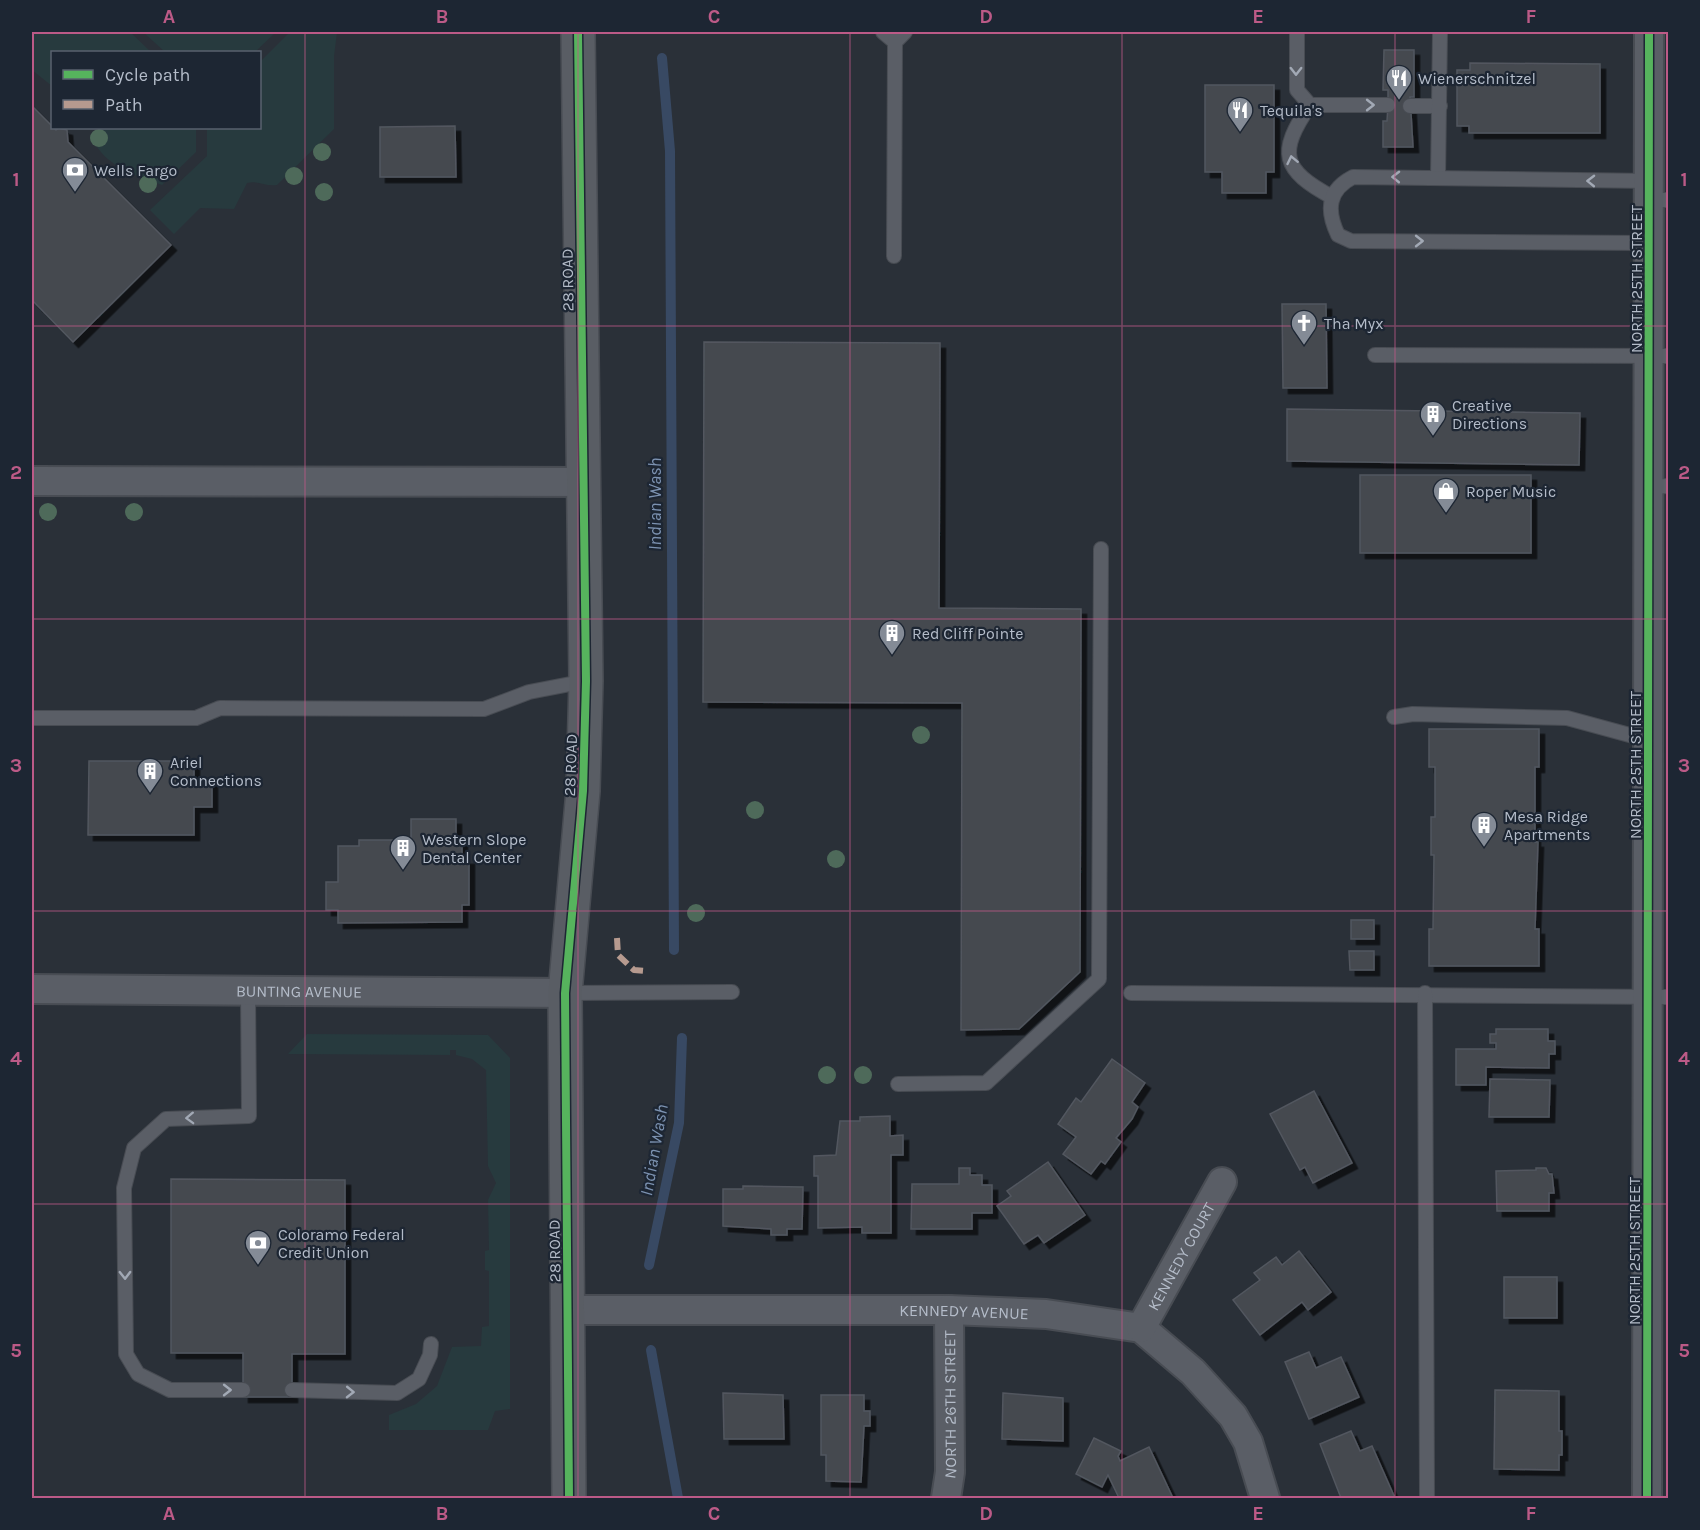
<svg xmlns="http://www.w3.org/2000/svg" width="1700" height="1530" viewBox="0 0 1700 1530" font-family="Karla,sans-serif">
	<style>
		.green { fill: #273a3e }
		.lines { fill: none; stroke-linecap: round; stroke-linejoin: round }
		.stream { stroke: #384963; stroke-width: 10 }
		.building { fill: #444950; stroke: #52575f; stroke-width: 1.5; filter: url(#shadow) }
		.service-casing { stroke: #484c53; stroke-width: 16 }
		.minor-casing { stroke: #484c53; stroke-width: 32 }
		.secondary-casing { stroke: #484c53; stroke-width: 36 }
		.service { stroke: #5a5e66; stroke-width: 14 }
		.minor { stroke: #5a5e66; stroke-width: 28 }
		.secondary { stroke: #595d64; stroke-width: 33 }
		.quiet { stroke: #b69a8f; stroke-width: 6; stroke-dasharray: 12 6; stroke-linecap: butt }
		.cycleway-casing { stroke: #1d2633; stroke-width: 11 }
		.cycleway { stroke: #56b35d; stroke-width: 8 }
		.tree { fill: #4e6a5a }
		.oneway { stroke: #a2a9b5 }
		.grid { fill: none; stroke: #bc5a87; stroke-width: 1.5; stroke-opacity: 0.55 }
		.labels { text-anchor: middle; stroke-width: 4.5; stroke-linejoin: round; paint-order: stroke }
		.poi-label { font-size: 16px; fill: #b4bcc9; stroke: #1d2633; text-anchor: start }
		.street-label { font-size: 16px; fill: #b4bcc9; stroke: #1d2633 }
		.water-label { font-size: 18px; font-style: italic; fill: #7c92b1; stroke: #1d2633 }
		.neatline { fill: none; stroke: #bc5a87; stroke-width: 2 }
		.grid-label { font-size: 20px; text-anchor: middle; font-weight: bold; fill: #bc5a87 }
	</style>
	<defs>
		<filter id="shadow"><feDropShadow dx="5.5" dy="5.5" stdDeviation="0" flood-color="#0009"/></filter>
	</defs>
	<rect width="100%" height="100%" fill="#2a3038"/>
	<g class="green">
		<polygon points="32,32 130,32 151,52 52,52 52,86 32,70"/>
		<polygon points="143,32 276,32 255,52 165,52"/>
		<path d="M290 32H337L334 56V129L277 185C266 187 258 180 247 183L234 209 200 208 174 234 150 210 207 156V128H260V62Z"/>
		<path d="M98 128H196V152L162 185C136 176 110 168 95 144Z"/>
		<polygon points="307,1034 488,1035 510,1058 510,1409 495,1411 488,1430 389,1430 389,1415 416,1404 437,1386 452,1347 481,1346 482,1327 489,1326 489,1271 485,1270 485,1251 489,1250 488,1200 496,1183 488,1166 486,1070 472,1059 456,1055 456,1050 450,1050 450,1055 288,1054"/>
	</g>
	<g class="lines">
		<g class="stream">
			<polyline points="662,58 670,151 674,950"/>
			<polyline points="649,1265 679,1123 682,1038"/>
			<polyline points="651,1350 678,1498"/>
		</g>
	</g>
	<g class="building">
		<polygon points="1384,50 1414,50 1414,97 1410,97 1413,147 1383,147 1383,121 1387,121 1388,105 1388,90 1383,90"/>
		<polygon points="1470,63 1600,64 1600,133 1469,133 1469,126 1457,126 1457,70 1470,70"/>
		<polygon points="1205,85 1274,85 1274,172 1266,172 1266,193 1222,193 1222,172 1205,172"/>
		<polygon points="32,106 56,130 59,128 67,130 68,142 171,245 73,342 32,300"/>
		<polygon points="455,126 456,177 380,177 380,127"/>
		<polygon points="1282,304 1326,304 1327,388 1283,388"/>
		<polygon points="704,342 940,343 939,608 1081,609 1080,972 1019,1029 961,1030 962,703 703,702"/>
		<polygon points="1287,409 1580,413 1579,465 1287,461"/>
		<rect x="1360" y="475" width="171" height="78"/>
		<polygon points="1429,729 1539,729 1539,767 1535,767 1535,842 1538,842 1535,929 1539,929 1539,966 1429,966 1429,929 1433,929 1434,855 1431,855 1431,817 1435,817 1435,767 1429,767"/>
		<polygon points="89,761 194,761 194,780 212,780 212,807 194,807 194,835 88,835"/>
		<polygon points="411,819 456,819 456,840 462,840 462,859 469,859 469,905 462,905 462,922 338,923 338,910 326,910 326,882 338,882 338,846 359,846 359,840 411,840"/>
		<rect x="1351" y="920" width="23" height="19"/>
		<polygon points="1349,951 1374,951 1374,970 1350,970"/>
		<polygon points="1496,1029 1548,1029 1548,1041 1555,1041 1555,1054 1549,1054 1549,1068 1486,1067 1486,1085 1456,1085 1456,1049 1496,1049 1496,1043 1490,1043 1490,1034 1496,1034"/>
		<polygon points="1112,1059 1145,1083 1132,1102 1138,1107 1132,1119 1116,1138 1121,1142 1105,1164 1101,1161 1091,1174 1063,1154 1076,1137 1058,1124 1076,1098 1081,1102"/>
		<polygon points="1490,1079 1550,1080 1549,1117 1489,1117"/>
		<polygon points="1314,1091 1352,1163 1313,1183 1305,1167 1300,1170 1270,1114"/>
		<polygon points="890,1116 890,1136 903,1135 903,1155 891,1155 891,1233 862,1233 862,1227 818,1228 818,1176 814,1176 814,1156 836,1155 840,1121 860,1121 860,1117"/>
		<polygon points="1048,1162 1085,1215 1044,1243 1038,1235 1024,1244 997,1206 1011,1196 1007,1191"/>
		<polygon points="959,1168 970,1168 970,1175 982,1175 982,1185 992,1185 992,1213 972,1213 972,1229 911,1229 912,1184 959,1184"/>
		<polygon points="1536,1168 1546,1168 1549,1174 1552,1174 1554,1193 1549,1193 1549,1211 1497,1211 1496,1171 1536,1170"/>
		<polygon points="171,1179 345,1180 345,1354 292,1354 292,1397 243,1397 243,1353 171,1353"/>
		<polygon points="743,1186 803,1187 802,1229 787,1229 787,1235 771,1235 771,1229 723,1226 723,1189 743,1189"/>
		<polygon points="1299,1251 1331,1292 1308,1310 1302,1302 1260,1335 1233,1300 1260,1280 1254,1273 1276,1257 1282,1265"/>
		<rect x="1504" y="1277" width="53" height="41"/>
		<polygon points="1309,1352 1316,1368 1341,1357 1359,1397 1309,1419 1285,1362"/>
		<polygon points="1495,1390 1559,1391 1559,1431 1562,1431 1562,1455 1559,1455 1559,1470 1494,1469"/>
		<polygon points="723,1393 783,1395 784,1439 724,1439"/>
		<polygon points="1003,1393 1063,1398 1063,1441 1002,1439"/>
		<polygon points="821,1395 864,1395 864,1411 870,1411 870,1426 864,1426 861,1482 826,1481 826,1455 821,1455"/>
		<polygon points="1351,1431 1360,1451 1372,1446 1395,1498 1341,1498 1320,1444"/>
		<polygon points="1094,1438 1121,1451 1118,1456 1120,1461 1149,1447 1173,1498 1119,1498 1108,1475 1102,1487 1076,1474"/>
	</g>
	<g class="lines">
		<g class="service-casing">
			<g id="service">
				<polyline points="883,32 895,42"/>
				<polyline points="1297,32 1297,90 1310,105 1388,105"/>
				<path d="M1310 105C1277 153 1282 170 1332 197"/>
				<polyline points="1410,106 1440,106"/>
				<polyline points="1438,178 1440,32"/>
				<path d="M1649 181 1353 177C1328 190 1326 210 1338 235L1351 241 1649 243"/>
				<polyline points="1649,200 1668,200"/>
				<polyline points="894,256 895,42 905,32"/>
				<polyline points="1375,355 1668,356"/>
				<polyline points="1649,487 1668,486"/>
				<polyline points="1394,717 1413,714 1567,718 1648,740"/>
				<polyline points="32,718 196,718 220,708 484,709 529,692 586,681"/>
				<polyline points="565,993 732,992"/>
				<polyline points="1131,993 1668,997"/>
				<polyline points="1425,993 1427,1498"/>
				<polyline points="898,1084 986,1083 1099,979 1101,549"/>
				<polyline points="243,1390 170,1390 138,1374 126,1354 124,1188 134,1148 166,1119 249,1116 248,991"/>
				<polyline points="292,1390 397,1393 419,1379 430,1355 431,1344"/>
			</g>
		</g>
		<g class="minor-casing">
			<g id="minor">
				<polyline points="32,481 585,482"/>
				<path id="s1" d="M32 989 565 993"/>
				<path id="s2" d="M568 1310H949L1046 1314 1141 1328 1193 1372 1233 1416 1248 1442 1265 1498"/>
				<path id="s3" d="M1141 1328 1222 1182"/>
				<path id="s4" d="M946 1498 950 1472 949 1310"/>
				<polyline points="1647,1498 1649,32"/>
			</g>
		</g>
		<g class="secondary-casing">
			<polyline id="secondary" points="569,1498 565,993 583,791 586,681 578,32"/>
		</g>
		<use href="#service" class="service"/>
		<use href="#minor" class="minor"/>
		<use href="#secondary" class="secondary"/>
		<polyline class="quiet" points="617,938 618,955 634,970 645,971"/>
		<g class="cycleway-casing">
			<g id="cycleway">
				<polyline points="569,1498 565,993 583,791 586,681 578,32"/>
				<polyline points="1647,1498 1649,32"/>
			</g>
		</g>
		<use href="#cycleway" class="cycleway"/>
	</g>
	<g class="tree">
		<circle cx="99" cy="138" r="9"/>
		<circle cx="322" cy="152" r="9"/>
		<circle cx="294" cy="176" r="9"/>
		<circle cx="148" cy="184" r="9"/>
		<circle cx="324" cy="192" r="9"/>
		<circle cx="48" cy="512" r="9"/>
		<circle cx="134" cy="512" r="9"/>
		<circle cx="921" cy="735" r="9"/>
		<circle cx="755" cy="810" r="9"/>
		<circle cx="836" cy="859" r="9"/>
		<circle cx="696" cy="913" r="9"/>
		<circle cx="827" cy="1075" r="9"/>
		<circle cx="863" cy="1075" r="9"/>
	</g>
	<defs><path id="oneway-chevron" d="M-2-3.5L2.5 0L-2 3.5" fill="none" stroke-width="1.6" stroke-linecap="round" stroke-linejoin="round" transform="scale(1.5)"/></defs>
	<g class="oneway">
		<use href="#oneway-chevron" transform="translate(1296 71) rotate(90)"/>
		<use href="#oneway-chevron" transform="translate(1370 105)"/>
		<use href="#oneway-chevron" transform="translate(1292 160) rotate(-102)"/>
		<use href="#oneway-chevron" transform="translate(1396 177) rotate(-179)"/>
		<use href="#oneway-chevron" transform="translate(1591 181) rotate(-179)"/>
		<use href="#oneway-chevron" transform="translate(1419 241)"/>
		<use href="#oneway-chevron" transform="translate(190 1118) rotate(178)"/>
		<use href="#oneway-chevron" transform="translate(125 1275) rotate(89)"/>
		<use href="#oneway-chevron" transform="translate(227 1390)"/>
		<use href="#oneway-chevron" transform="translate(350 1392) rotate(1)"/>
	</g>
	<path class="grid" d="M305 32V1498M578 32V1498M850 32V1498M1122 32V1498M1395 32V1498M32 326H1668M32 619H1668M32 911H1668M32 1204H1668"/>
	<defs>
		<g id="restaurant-pin" transform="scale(1.35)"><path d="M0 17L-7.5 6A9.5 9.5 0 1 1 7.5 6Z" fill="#848b96" stroke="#1d2633"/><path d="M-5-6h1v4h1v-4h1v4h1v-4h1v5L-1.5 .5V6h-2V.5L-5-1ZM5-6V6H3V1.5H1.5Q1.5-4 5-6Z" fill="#fff"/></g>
		<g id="bank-pin" transform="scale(1.35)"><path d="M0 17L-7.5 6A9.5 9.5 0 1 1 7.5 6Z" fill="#848b96" stroke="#1d2633"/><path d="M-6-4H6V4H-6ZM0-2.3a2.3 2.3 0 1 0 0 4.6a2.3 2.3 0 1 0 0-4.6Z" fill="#fff"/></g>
		<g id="church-pin" transform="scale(1.35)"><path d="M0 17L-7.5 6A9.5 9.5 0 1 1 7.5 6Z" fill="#848b96" stroke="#1d2633"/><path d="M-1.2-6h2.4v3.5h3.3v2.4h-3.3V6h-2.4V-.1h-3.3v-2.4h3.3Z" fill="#fff"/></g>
		<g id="building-pin" transform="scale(1.35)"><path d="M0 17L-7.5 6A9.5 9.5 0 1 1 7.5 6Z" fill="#848b96" stroke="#1d2633"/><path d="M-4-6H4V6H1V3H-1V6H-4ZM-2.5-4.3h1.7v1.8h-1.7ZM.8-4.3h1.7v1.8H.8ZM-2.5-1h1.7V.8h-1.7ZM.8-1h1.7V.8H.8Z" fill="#fff"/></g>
		<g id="shop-pin" transform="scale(1.35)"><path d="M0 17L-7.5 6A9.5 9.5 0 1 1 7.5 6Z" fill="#848b96" stroke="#1d2633"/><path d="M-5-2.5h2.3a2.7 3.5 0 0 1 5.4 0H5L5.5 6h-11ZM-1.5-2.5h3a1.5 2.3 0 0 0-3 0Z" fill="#fff"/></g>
	</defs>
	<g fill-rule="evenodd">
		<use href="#restaurant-pin" x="1399" y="78"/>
		<use href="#restaurant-pin" x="1240" y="110"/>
		<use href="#bank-pin" x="75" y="170"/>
		<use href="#church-pin" x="1304" y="323"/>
		<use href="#building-pin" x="1433" y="414"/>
		<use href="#shop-pin" x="1446" y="491"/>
		<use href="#building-pin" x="892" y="633"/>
		<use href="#building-pin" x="150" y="771"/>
		<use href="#building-pin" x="1484" y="825"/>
		<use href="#building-pin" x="403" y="848"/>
		<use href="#bank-pin" x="258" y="1243"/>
	</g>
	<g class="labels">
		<g class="poi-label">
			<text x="1418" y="84">Wienerschnitzel</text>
			<text x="1260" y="116">Tequila's</text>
			<text x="94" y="176">Wells Fargo</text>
			<text x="1324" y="329">Tha Myx</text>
			<text x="1452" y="411">Creative<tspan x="1452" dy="18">Directions</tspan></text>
			<text x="1466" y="497">Roper Music</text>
			<text x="912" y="639">Red Cliff Pointe</text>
			<text x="170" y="768">Ariel<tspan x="170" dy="18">Connections</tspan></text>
			<text x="1504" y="822">Mesa Ridge<tspan x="1504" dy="18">Apartments</tspan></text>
			<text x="422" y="845">Western Slope<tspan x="422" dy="18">Dental Center</tspan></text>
			<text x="278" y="1240">Coloramo Federal<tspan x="278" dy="18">Credit Union</tspan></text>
		</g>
		<g class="street-label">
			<text transform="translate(1636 279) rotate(-90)" y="6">NORTH 25TH STREET</text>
			<text transform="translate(567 280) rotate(-91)" y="6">28 ROAD</text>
			<text transform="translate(570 765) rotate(-88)" y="6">28 ROAD</text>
			<text transform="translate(1635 765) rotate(-90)" y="6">NORTH 25TH STREET</text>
			<text dy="6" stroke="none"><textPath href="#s1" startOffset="267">BUNTING AVENUE</textPath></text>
			<text transform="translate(554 1251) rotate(-91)" y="6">28 ROAD</text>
			<text transform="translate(1634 1251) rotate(-90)" y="6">NORTH 25TH STREET</text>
			<text dy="6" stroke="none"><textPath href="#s3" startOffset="82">KENNEDY COURT</textPath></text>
			<text dy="6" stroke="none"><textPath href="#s2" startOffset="396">KENNEDY AVENUE</textPath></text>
			<text dy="6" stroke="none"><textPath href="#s4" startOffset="94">NORTH 26TH STREET</textPath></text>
		</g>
		<g class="water-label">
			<text transform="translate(655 504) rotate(-90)" y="6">Indian Wash</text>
			<text transform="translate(654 1150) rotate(-80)" y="6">Indian Wash</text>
		</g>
	</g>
	<rect width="1700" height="1530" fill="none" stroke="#1d2633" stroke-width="66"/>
	<rect x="51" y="51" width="210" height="78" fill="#1d2633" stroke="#59626f" stroke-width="1.5"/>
	<rect x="63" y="70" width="30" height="9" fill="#56b35d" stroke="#59626f" stroke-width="1.5"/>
	<text x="105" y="81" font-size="18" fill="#b4bcc9">Cycle path</text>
	<rect x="63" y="100" width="30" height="9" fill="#b69a8f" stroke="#59626f" stroke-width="1.5"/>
	<text x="105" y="111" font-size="18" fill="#b4bcc9">Path</text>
	<rect x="33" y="33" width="1634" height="1464" class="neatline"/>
	<g class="grid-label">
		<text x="169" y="23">A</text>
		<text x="442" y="23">B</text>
		<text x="714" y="23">C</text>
		<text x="986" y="23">D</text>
		<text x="1258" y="23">E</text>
		<text x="1531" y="23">F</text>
		<text x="16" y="186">1</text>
		<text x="1684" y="186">1</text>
		<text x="16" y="479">2</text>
		<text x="1684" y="479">2</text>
		<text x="16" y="772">3</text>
		<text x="1684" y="772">3</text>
		<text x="16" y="1065">4</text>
		<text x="1684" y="1065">4</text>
		<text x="16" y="1357">5</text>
		<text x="1684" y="1357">5</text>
		<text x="169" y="1520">A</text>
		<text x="442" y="1520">B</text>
		<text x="714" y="1520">C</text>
		<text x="986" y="1520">D</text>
		<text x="1258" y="1520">E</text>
		<text x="1531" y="1520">F</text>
	</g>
</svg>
